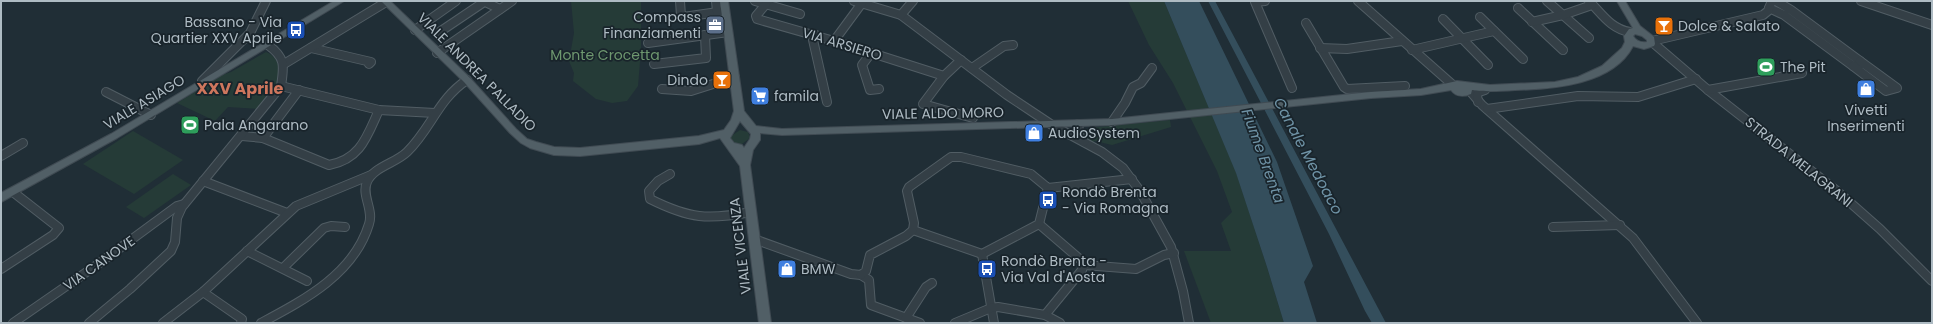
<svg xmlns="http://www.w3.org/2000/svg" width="1933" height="324" viewBox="0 0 1933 324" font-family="Poppins,sans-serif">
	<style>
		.green { fill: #253b37 }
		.water { fill: #344e5c }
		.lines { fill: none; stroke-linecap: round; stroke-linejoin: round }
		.minor-casing { stroke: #515d64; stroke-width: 10 }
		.major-casing { stroke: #404b53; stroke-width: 2 }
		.minor { stroke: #343f46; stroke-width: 8 }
		.major { fill: #515f66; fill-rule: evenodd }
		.labels { text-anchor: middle; stroke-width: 3.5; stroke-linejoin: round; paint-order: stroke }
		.poi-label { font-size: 14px; fill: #aebbc3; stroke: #19242b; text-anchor: start }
		.street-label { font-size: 14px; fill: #aebbc3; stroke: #19242b }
		.park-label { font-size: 14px; fill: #6e976f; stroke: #19242b }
		.water-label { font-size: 15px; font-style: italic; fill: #6f93a6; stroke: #19242b }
		.quarter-label { font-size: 16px; font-weight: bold; fill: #ce765d; stroke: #19242b }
	</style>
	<rect width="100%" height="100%" fill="#202e36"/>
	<g class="green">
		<polygon points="571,1 641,1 641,50 638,86 627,101 612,103 596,99 573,81 574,73 569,61 574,33"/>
		<polygon points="1128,1 1164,1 1236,172 1267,267 1284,323 1211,323 1184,251 1231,251 1221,223 1232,212 1217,171 1173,83 1149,45"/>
		<path d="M266 52C280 57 282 74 277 86 274 94 265 102 260 109L228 107 215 121 177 103 222 75 231 72Z"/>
		<path d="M1170 120 1171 127 1112 145 1095 141 1092 143C1087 140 1083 138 1084 131L1089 128Z"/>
		<polygon points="740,130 748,132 750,138 742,144 736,144 731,140 731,136"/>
		<polygon points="133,131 183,160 134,194 83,164"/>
		<polygon points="173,174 191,185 144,218 126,207"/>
	</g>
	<g class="water">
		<polygon points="1164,1 1199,1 1277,162 1313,266 1304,282 1317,323 1284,323 1267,267 1236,173"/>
		<polygon points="1208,1 1215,1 1386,323 1372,323 1365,311 1329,234"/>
	</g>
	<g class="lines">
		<g class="minor-casing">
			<g id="minor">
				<polyline points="483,1 500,9"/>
				<polyline points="680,1 681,16 683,17 725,11"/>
				<polyline points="716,1 719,33"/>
				<polyline points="755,1 800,14"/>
				<polyline points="854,1 901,15 1007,95 1052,125 1102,152 1123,168 1140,191 1171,247 1183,291 1189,323"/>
				<polyline points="1265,1 1255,2 1292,88"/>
				<polyline points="1358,1 1454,86"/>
				<polyline points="1547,1 1589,38"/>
				<path d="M1589 1C1602 14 1611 29 1630 32"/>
				<polyline points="1861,1 1932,25"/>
				<polyline points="766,4 756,16 757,19 834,41 944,76"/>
				<polyline points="1518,8 1563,50"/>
				<polyline points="1769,8 1784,15 1853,66 1861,64 1860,61 1791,10 1776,1"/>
				<polyline points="901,15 913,1"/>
				<polyline points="1480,17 1523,59"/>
				<polyline points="1443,19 1488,65"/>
				<polyline points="1532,22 1563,15 1592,5"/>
				<polyline points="1306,23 1344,87 1347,89 1405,86"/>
				<polyline points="415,30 456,1"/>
				<polyline points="438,33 484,2"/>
				<polyline points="816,35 813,40 827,102"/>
				<polyline points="834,41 862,3"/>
				<polyline points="1652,41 1763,15 1768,11 1771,3"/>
				<polyline points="1652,42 1708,90 1837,191 1880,229 1932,281"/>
				<polyline points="648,43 728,32"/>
				<polyline points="311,48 371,62 369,64"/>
				<polyline points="1320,48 1347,49 1402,41"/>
				<polyline points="1412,50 1494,31"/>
				<polyline points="437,53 512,1"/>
				<polyline points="871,53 862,65 870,90 879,89"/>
				<polyline points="961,60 944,76 923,104 973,118"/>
				<polyline points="284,64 386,2"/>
				<polyline points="654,64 706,58 705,35"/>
				<polyline points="1853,66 1886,91 1897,88 1860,61"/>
				<polyline points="972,68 1004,46 1013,45"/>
				<polyline points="203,84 202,81 250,33 266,1"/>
				<polyline points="281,86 379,110 435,113"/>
				<polyline points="662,89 691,91 735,77"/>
				<polyline points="1469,90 1482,105 1633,238 1697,323"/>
				<polyline points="1708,90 1802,73"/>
				<polyline points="106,92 151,115"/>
				<polyline points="1478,102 1477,95 1479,92 1485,90"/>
				<polyline points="1487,109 1578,96 1638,97 1696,79"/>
				<polyline points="1112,122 1125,103 1133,87 1141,83 1152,68"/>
				<polyline points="1078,124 1080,137 1084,142"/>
				<path d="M242 136 263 138 329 165C361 159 367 136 379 110"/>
				<polyline points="263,138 299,90"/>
				<polyline points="1,156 23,143"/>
				<path d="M670 174 658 181 649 191 650 199C690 219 708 220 751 212"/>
				<polyline points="203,181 287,213"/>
				<polyline points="1039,224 1082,261 1084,265"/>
				<polyline points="1553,227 1620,225"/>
				<polyline points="913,230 982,254 1039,224 1048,188"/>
				<polyline points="754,239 851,274 861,275 869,280 871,305 920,323"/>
				<polyline points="247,251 307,281"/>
				<polyline points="982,254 994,323"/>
				<polyline points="1084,265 1136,269 1164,255 1174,253"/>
				<polyline points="283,268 324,228 331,226 345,227"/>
				<polyline points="1,269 53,235 59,228 13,192"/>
				<polyline points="861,275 866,271 870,255 906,236 913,230 914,223 907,191 909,187 951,157 961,157 1031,174 1048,188 1132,179"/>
				<polyline points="203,292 242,319 241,323"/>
				<polyline points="1045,315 1082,270 1084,265"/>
				<polyline points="906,318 926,287 932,283"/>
				<polyline points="13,323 101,262 177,206 184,204"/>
				<path d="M89 323 130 289 171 251 175 242 177 218 182 207 281 86C284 66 286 58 268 45"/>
				<polyline points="163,323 203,292 296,206 371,175"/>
				<path d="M261 323C304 300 354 274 369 224 374 210 361 195 367 182 373 167 396 163 407 152 431 129 438 99 467 80"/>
				<polyline points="955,323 991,308 998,307 1045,315 1060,323"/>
			</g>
		</g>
		<g class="major-casing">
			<g id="major">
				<polygon points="334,1 344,1 117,138 1,202 1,193 111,134"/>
				<path d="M381 1H390L470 78 516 129 527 139 536 142 554 147 580 148 699 136 724 130 731 120 734 111 720 1H728L744 111 756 126 782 129 1112 119 1371 92 1421 89 1457 81 1490 85 1555 82 1578 77 1602 66 1622 48 1625 42 1624 36 1629 29 1633 28 1617 1H1625L1640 26 1654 37 1655 44 1654 46 1644 49 1633 46C1613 85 1553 89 1515 90 1501 91 1487 92 1472 90L1471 94C1463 97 1456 97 1451 90L1421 95 1371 98 1112 125 782 135 760 133V140L753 150 750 165 771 323H759L740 166 720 138 699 144 580 156 554 155 530 148 521 143 510 133 464 82ZM1635 34 1642 36 1647 40V42C1641 43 1636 41 1633 36ZM740 121 751 134 750 139 744 148 742 145 734 143 730 138Z"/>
			</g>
		</g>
		<use href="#minor" class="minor"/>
		<use href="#major" class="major"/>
	</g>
	<defs>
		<g id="office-square" transform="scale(1)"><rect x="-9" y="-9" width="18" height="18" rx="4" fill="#5c6f8a" stroke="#19242b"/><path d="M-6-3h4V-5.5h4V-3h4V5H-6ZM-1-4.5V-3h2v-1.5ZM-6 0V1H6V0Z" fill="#fff"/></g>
		<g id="bar-square" transform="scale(1)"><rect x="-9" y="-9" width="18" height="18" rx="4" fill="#e8710a" stroke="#19242b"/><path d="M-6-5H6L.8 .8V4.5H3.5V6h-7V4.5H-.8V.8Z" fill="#fff"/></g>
		<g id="bus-square" transform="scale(1)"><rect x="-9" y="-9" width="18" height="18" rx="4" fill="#1a4fb4" stroke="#19242b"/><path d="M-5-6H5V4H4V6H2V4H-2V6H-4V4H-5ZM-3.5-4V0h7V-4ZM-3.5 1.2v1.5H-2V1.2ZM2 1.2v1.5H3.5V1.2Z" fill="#fff"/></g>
		<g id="stadium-square" transform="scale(1)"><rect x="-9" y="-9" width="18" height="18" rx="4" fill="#2e9e5b" stroke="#19242b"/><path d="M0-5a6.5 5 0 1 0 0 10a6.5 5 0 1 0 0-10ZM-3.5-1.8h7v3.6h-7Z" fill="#fff"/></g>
		<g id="shop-square" transform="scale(1)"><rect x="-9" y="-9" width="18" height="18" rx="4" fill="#3f7fe0" stroke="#19242b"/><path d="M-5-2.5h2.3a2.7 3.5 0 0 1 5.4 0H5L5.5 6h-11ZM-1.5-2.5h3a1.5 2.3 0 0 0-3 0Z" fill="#fff"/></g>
		<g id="supermarket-square" transform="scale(1)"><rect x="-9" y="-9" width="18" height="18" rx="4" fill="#3f7fe0" stroke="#19242b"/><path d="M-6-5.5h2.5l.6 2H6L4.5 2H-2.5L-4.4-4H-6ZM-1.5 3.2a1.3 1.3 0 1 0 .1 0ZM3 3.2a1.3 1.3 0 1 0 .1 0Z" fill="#fff"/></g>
	</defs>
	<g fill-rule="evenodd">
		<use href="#office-square" x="715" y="25"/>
		<use href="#bar-square" x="1664" y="26"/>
		<use href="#bus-square" x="296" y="30"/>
		<use href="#stadium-square" x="1766" y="67"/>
		<use href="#bar-square" x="722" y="80"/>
		<use href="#shop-square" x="1866" y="89"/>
		<use href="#supermarket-square" x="760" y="96"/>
		<use href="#stadium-square" x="190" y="125"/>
		<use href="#shop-square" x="1034" y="133"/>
		<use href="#bus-square" x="1048" y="200"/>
		<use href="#shop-square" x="787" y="269"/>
		<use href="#bus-square" x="987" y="269"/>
	</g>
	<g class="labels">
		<g class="poi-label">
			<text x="701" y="22" text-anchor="end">Compass<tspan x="701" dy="16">Finanziamenti</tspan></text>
			<text x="282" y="27" text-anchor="end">Bassano - Via<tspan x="282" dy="16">Quartier XXV Aprile</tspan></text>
			<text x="1678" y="31">Dolce &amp; Salato</text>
			<text x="1780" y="72">The Pit</text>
			<text x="708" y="85" text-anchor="end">Dindo</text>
			<text x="774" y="101">famila</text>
			<text x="1866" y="115" text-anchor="middle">Vivetti<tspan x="1866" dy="16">Inserimenti</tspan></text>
			<text x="204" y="130">Pala Angarano</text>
			<text x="1048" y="138">AudioSystem</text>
			<text x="1062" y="197">Rondò Brenta<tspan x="1062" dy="16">- Via Romagna</tspan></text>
			<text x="1001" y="266">Rondò Brenta -<tspan x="1001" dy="16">Via Val d'Aosta</tspan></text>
			<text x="801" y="274">BMW</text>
		</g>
		<g class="street-label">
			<text transform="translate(842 44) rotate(17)" y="5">VIA ARSIERO</text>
			<text transform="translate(477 72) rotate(45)" y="5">VIALE ANDREA PALLADIO</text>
			<text transform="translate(144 102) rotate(-31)" y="5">VIALE ASIAGO</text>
			<text transform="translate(943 113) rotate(-1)" y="5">VIALE ALDO MORO</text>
			<text transform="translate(1799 162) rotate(39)" y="5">STRADA MELAGRANI</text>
			<text transform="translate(740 246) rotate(-97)" y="5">VIALE VICENZA</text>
			<text transform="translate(99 263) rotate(-35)" y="5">VIA CANOVE</text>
		</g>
		<g class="park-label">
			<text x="605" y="60">Monte Crocetta</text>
		</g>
		<g class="water-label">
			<text transform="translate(1263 156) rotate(70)" y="5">Fiume Brenta</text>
			<text transform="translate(1308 156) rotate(62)" y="5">Canale Medoaco</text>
		</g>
		<g class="quarter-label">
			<text x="240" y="94">XXV Aprile</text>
		</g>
	</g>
	<rect width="1933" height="324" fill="none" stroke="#aebbc3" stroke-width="4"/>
</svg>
